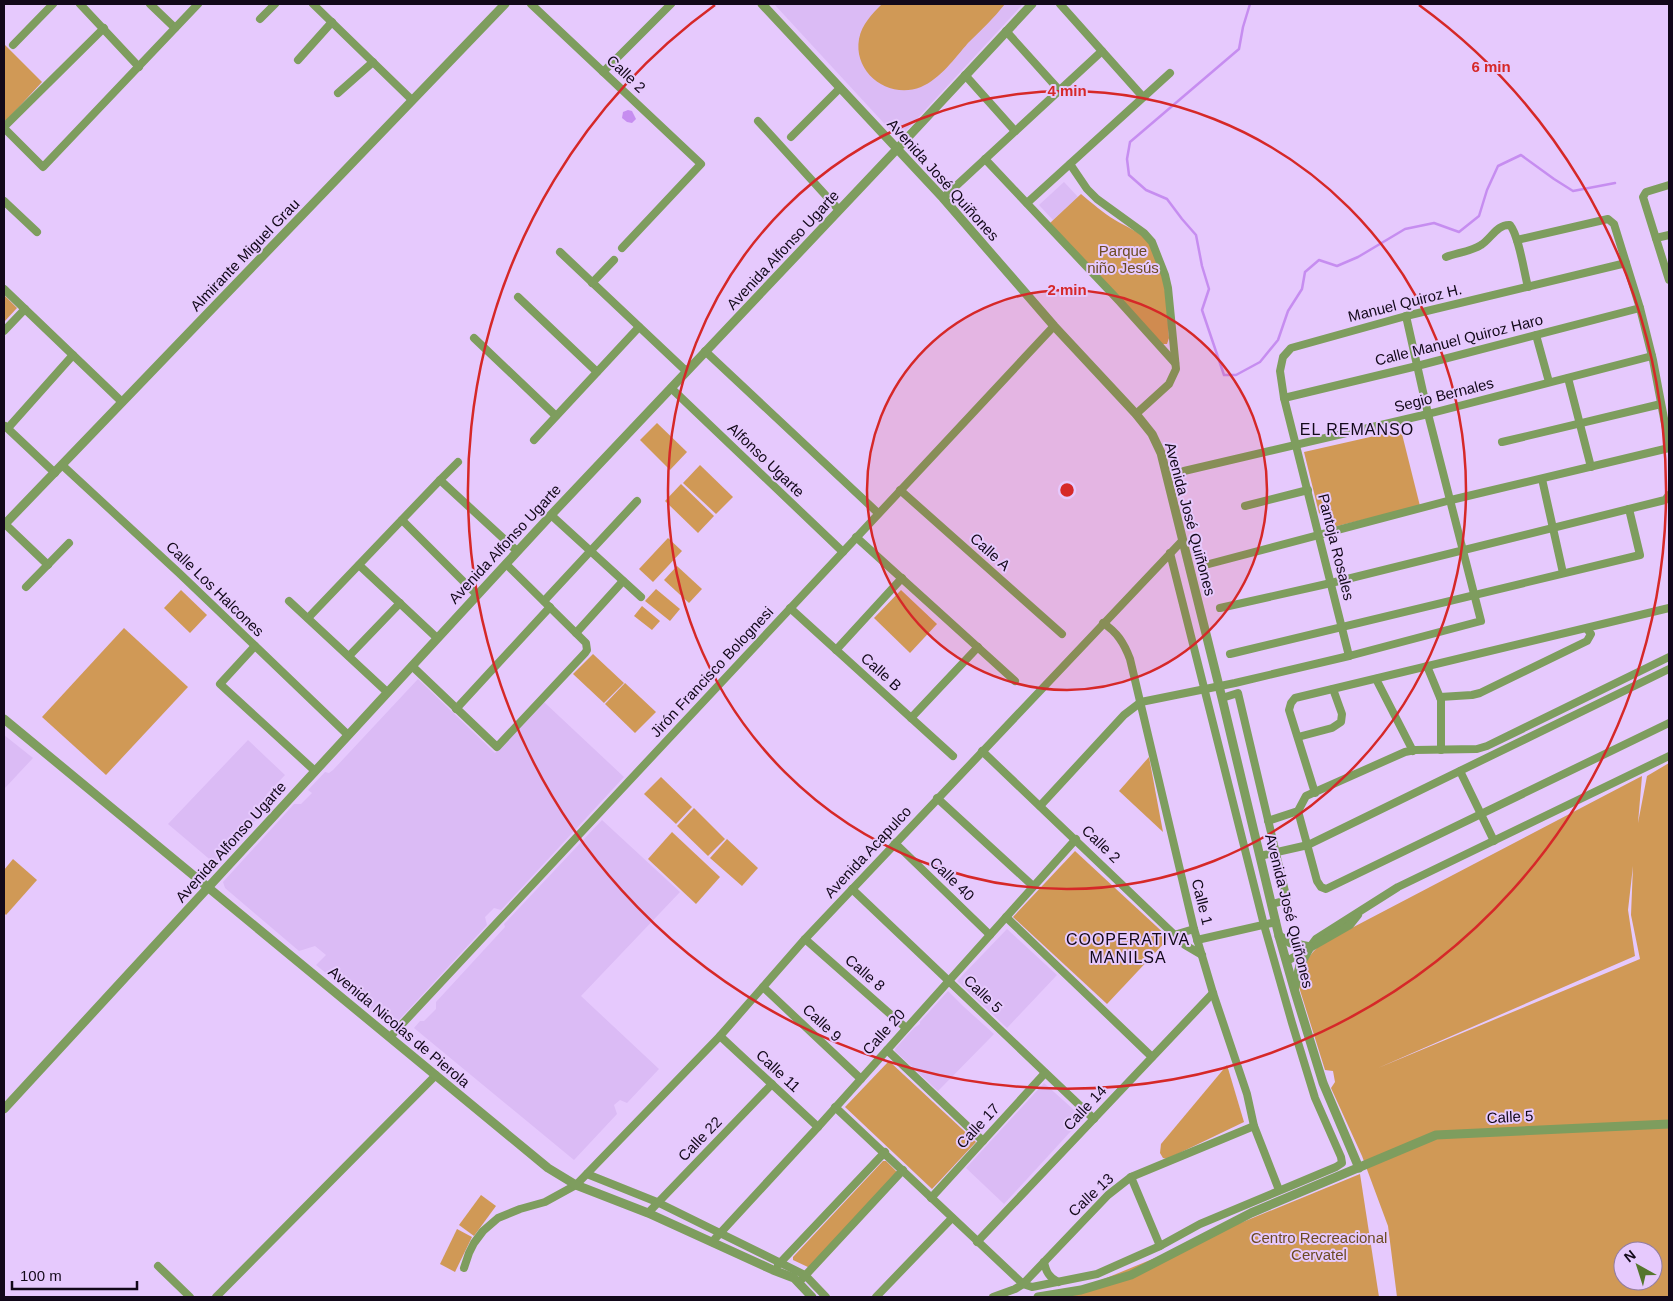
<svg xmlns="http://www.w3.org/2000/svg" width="1673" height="1301" viewBox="0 0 1673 1301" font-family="Helvetica,sans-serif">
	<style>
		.built { fill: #dbbbf5 }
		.green { fill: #d09956; fill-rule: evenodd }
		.water { fill: #c68df0 }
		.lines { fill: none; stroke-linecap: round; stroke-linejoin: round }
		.stream { stroke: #c68df0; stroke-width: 2.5 }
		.minor { stroke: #7e9d5e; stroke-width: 8 }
		.tertiary { stroke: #7e9d5e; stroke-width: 9 }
		.ring { fill: none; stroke: #d62828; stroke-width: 2.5 }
		.labels { text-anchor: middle; stroke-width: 4; stroke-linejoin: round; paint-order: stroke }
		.street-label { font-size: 15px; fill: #120819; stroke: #e6c9fd }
		.park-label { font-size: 15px; fill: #6c4b23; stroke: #e6c9fd }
		.neighbourhood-label { font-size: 16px; letter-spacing: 1px; fill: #120819; stroke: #e6c9fd }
		.centre { fill: #d62828; stroke: #e6c9fd; stroke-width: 2.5 }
		.ring-label { font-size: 15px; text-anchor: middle; font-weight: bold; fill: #d62828; stroke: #e6c9fd; stroke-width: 4; stroke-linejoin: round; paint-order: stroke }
	</style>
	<rect width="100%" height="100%" fill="#e6c9fd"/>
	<g class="built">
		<polygon points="774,4 1023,4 904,133 892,132"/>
		<polygon points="1064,182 1078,197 1053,220 1039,205"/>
		<polygon points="418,679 495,753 544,702 624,777 501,910 494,908 485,917 487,925 399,1020 385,1021 316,965 326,955 315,946 299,951 225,888 223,882 294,804 301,804 312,793 308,790 325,772 329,773 333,770"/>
		<polygon points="4,735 33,758 4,789"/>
		<polygon points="248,740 285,775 266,795 272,800 272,802 218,862 214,863 168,824"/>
		<polygon points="602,820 680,892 581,996 659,1069 627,1103 620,1100 614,1105 617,1114 574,1160 414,1028 420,1021 424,1021 436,1009 436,1002 505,927 504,924"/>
		<polygon points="1007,929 1057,975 1007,1028 957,981"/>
		<polygon points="948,991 964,1007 994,1034 938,1091 895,1051 895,1049 914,1028 920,1024 920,1022"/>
		<polygon points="1044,1083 1083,1118 1004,1204 966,1168"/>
	</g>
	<g class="green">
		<path d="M882 4H1005C994 18 981 30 968 43 955 58 940 79 921 87 889 100 853 73 859 39 862 24 872 14 882 4Z"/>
		<polygon points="4,44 42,82 6,121 4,119"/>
		<path d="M1081 194C1092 203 1103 213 1115 220 1126 227 1139 231 1147 241 1166 265 1167 309 1169 338L1167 344H1161L1050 223Z"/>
		<polygon points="4,295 17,308 4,322"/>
		<polygon points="657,423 687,452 670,470 640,440"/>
		<polygon points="1401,430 1420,506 1329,528 1325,518 1319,513 1304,452"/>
		<polygon points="700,465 733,497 716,514 683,483"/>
		<polygon points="681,484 714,516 698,533 665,501"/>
		<polygon points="668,538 682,551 653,582 639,569"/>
		<polygon points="677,566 702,589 689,603 664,580"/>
		<polygon points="656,589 680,609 670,621 645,601"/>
		<polygon points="181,590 207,615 190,633 164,608"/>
		<polygon points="901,590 937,624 910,653 874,618"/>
		<polygon points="642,606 660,621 652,630 634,616"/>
		<polygon points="124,628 188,687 106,775 42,717"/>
		<polygon points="593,654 624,683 604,703 573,674"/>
		<polygon points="625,683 656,712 635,733 605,704"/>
		<polygon points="1149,757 1163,832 1119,791"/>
		<path d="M1669 763V1297H1397L1388 1226 1362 1156 1331 1088 1335 1082 1333 1071 1325 1070 1299 987C1301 968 1308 954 1323 943L1642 776 1638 823 1647 776ZM1633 866 1631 915 1640 959 1378 1068 1635 956 1628 910ZM1623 1251H1653V1281H1623Z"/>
		<polygon points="661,777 692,807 676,824 644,794"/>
		<polygon points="694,808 725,839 708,856 677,826"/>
		<polygon points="672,832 720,877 696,904 648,859"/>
		<polygon points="727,839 758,868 742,886 710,858"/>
		<polygon points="1075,851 1169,938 1107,1004 1013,917"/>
		<polygon points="13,859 37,880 6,915 4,913 4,870"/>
		<polygon points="889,1061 976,1142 932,1189 845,1107"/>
		<polygon points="1227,1065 1244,1122 1167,1159 1163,1158 1160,1153 1161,1144"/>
		<polygon points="883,1161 886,1161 898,1173 810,1268 793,1260 793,1257"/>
		<polygon points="1360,1174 1379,1297 1060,1297"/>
		<polygon points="481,1195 496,1206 474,1236 459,1225"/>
		<polygon points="457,1229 472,1237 455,1272 440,1264"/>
	</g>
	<polygon class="water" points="628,110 632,111 636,119 632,123 627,122 622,118 623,112"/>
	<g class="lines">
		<polyline class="stream" points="1250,4 1243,27 1239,49 1130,142 1127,159 1129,175 1146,190 1167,199 1182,219 1196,235 1202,266 1209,289 1202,310 1224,375 1236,375 1260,362 1278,340 1288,311 1302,289 1305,272 1319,260 1337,266 1358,257 1405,229 1434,223 1459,232 1479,216 1487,190 1498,166 1521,155 1554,179 1573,191 1615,183"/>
		<g class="minor">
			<polyline points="80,4 139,67"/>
			<polyline points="150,4 175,28"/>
			<polyline points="313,4 412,100"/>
			<polyline points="531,4 701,164 622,248"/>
			<polyline points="1060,4 1143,97"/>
			<polyline points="260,19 275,4"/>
			<polyline points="1006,31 1060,91"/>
			<polyline points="13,45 53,4"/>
			<polyline points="298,60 332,22"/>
			<polyline points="603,72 671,4"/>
			<polyline points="965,75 1015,131"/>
			<polyline points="338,93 373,62"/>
			<polyline points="758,121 839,210"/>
			<polyline points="4,127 104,28"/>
			<polyline points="4,128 43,167 198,4"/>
			<polyline points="791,137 840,88"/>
			<polyline points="985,159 1120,302 1175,363"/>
			<polyline points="1070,164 1087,189 1097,199 1144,233 1152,242 1165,275 1168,288 1176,369 1169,384 1136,414"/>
			<polyline points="1669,185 1646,192 1643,197 1669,280"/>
			<polyline points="943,198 1102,51"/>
			<polyline points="4,201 37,232"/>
			<polyline points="1027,203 1170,73"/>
			<polyline points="1656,238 1669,235"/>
			<polyline points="1517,240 1608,219 1614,224 1640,308 1653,360 1669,445"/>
			<polyline points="560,252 686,371"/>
			<path d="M1446 257C1457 253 1472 251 1481 245 1491 239 1497 224 1510 225 1519 236 1524 272 1528 287"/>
			<polyline points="592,283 614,260"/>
			<polyline points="4,289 122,402"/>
			<polyline points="518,297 597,372"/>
			<polyline points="4,331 25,309"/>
			<polyline points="1536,335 1549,382"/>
			<polyline points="474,338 556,416"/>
			<polyline points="705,351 878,513"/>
			<polyline points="1568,378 1591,467"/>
			<polyline points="671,388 843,552"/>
			<polyline points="1284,398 1417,366 1640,308"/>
			<polyline points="5,426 55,473"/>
			<polyline points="8,428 73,355"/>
			<polyline points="534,440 639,327"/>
			<polyline points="1502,442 1661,404"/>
			<polyline points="62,465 179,573 348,735"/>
			<polyline points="1184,471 1428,414 1652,356"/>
			<polyline points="1542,479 1563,573"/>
			<polyline points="440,480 458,462"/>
			<polyline points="900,490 1062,634"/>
			<polyline points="1245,506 1308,490"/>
			<polyline points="551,515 641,597"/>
			<polyline points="402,520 477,595"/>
			<polyline points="5,524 48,565"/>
			<polyline points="856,537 1015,681"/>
			<polyline points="1209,564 1451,500 1669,448"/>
			<polyline points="359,565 437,638"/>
			<polyline points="26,587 69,543"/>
			<polyline points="289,601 387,692"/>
			<polyline points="544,601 637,501"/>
			<polyline points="790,608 953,756"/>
			<polyline points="1220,608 1331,583 1665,500 1669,495"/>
			<polyline points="308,618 440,480 517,551"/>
			<path d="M1103 623C1117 632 1124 643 1130 659L1194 929 1213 993 1247 1094 1254 1126 1279 1190"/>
			<polyline points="576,633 623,581"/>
			<polyline points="255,646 220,684 315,771"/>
			<polyline points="836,650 902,578"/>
			<polyline points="1230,654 1640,555 1629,509"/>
			<polyline points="349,656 400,603"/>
			<polyline points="1349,656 1284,398 1280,371 1283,357 1291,348 1406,316 1626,263"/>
			<polyline points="412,666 497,747 585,653 587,650 586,643 506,564"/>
			<polyline points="1427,666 1441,700 1441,750"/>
			<polyline points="1376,679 1413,751"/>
			<polyline points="1440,697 1472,695 1480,693 1587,641 1591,634 1587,629"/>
			<polyline points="1222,698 1238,693 1287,900 1272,904"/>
			<polyline points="456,709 550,607"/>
			<polyline points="911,718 978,647"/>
			<polyline points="1298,737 1332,728 1341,722 1342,714 1333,689"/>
			<polyline points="982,751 1185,945 1202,955"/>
			<polyline points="1460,771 1494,841"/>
			<polyline points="1315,793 1289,710 1291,703 1295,698 1669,608"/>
			<polyline points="937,798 1033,886"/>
			<polyline points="1040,806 1124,715 1141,702 1235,683 1349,656 1481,621 1428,414 1406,316"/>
			<polyline points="1298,811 1317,881 1321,887 1326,889 1669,723"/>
			<polyline points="1268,821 1298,811 1306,796 1405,752 1415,750 1477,749 1487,746 1669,657"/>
			<polyline points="895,843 990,935"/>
			<polyline points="1260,856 1308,845 1669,669"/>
			<polyline points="852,889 1094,1119"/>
			<polyline points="1006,917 1152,1057"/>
			<polyline points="1174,935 1194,929"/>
			<polyline points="805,939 906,1028"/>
			<polyline points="1197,940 1276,922"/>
			<polyline points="1310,947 1316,939 1398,887 1669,756"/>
			<polyline points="1287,961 1350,925 1358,915"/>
			<polyline points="763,987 861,1079"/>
			<polyline points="720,1036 818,1127"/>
			<polyline points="390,1037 1054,326"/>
			<polyline points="887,1050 983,1141"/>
			<polyline points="835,1107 1023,1284 1032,1287 1097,1274 1160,1246 1200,1224 1336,1167 1342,1163 1341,1157 1315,1098 1292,1023 1264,925 1170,553"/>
			<polyline points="587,1174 657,1202 805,1275 826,1297"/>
			<polyline points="1131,1177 1160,1246"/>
			<polyline points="931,1198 1045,1073"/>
			<polyline points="648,1213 772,1084"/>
			<polyline points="712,1242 818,1127 1076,839"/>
			<polyline points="977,1242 1213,993"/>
			<path d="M1044 1262C1046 1272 1049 1277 1058 1282"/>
			<polyline points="778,1265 885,1152"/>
			<polyline points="158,1266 190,1297"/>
			<polyline points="464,1268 469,1253 474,1243 483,1231 498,1218 520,1209 545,1202 576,1185 720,1036 805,939 1182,541"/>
			<polyline points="802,1279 903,1170"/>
			<polyline points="216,1297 436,1075"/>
			<polyline points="876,1297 952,1218"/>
			<polyline points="993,1297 1015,1289 1023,1284 1108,1195 1131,1177 1254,1126"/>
		</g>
		<g class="tertiary">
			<polyline points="762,4 943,198 1054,326 1136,414 1152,434 1161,453 1222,698 1279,936 1295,992 1323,1083 1359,1168"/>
			<polyline points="4,525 505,4"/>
			<polyline points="4,719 548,1168 576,1185 648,1213 773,1270 794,1278 812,1297"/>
			<polyline points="1279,936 1291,943 1310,947 1300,965 1295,987"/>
			<polyline points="4,1109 551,515 897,149 1032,4"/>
			<polyline points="1038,1297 1081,1290 1131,1275 1251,1213 1436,1135 1669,1124"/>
		</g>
	</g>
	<circle cx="1067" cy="490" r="200" fill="#d62828" fill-opacity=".12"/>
	<g class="ring">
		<circle cx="1067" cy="490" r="200"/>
		<circle cx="1067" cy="490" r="399"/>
		<path d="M1419 5A599 599 0 1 1 715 5"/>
	</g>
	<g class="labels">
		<g class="street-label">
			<text transform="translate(626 74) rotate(43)" y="5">Calle 2</text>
			<text transform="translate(943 180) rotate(48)" y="5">Avenida José Quiñones</text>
			<text transform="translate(783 250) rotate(-47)" y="5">Avenida Alfonso Ugarte</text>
			<text transform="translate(245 255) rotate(-46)" y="5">Almirante Miguel Grau</text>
			<text transform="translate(1405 303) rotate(-14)" y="5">Manuel Quiroz H.</text>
			<text transform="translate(1459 340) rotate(-14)" y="5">Calle Manuel Quiroz Haro</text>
			<text transform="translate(1444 395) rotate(-14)" y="5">Segio Bernales</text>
			<text transform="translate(766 460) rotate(44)" y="5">Alfonso Ugarte</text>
			<text transform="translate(1190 519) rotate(75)" y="5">Avenida José Quiñones</text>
			<text transform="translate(505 544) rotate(-47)" y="5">Avenida Alfonso Ugarte</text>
			<text transform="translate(1336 547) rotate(76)" y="5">Pantoja Rosales</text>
			<text transform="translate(990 552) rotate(42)" y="5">Calle A</text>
			<text transform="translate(215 589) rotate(44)" y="5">Calle Los Halcones</text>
			<text transform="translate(712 672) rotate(-47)" y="5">Jirón Francisco Bolognesi</text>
			<text transform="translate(881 672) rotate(42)" y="5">Calle B</text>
			<text transform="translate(231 842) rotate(-48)" y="5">Avenida Alfonso Ugarte</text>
			<text transform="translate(1101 844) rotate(44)" y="5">Calle 2</text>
			<text transform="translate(868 852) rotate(-47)" y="5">Avenida Acapulco</text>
			<text transform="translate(952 879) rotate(44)" y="5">Calle 40</text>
			<text transform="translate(1202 902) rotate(76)" y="5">Calle 1</text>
			<text transform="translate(1289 911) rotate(76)" y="5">Avenida José Quiñones</text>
			<text transform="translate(865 973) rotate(41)" y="5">Calle 8</text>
			<text transform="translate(983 994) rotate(44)" y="5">Calle 5</text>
			<text transform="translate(822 1023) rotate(43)" y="5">Calle 9</text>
			<text transform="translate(399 1027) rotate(40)" y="5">Avenida Nicolas de Pierola</text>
			<text transform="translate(884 1032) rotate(-48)" y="5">Calle 20</text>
			<text transform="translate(778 1071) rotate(43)" y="5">Calle 11</text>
			<text transform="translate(1085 1108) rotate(-47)" y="5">Calle 14</text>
			<text transform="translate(1510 1117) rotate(-3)" y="5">Calle 5</text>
			<text transform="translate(978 1126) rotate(-47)" y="5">Calle 17</text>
			<text transform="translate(700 1139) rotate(-46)" y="5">Calle 22</text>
			<text transform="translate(1091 1195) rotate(-43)" y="5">Calle 13</text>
		</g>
		<g class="park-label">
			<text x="1123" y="256">Parque<tspan x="1123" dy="17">niño Jesús</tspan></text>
			<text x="1319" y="1243">Centro Recreacional<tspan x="1319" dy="17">Cervatel</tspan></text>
		</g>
		<g class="neighbourhood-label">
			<text x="1357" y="435">EL REMANSO</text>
			<text x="1128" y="945">COOPERATIVA<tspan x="1128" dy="18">MANILSA</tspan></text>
		</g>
	</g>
	<circle cx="1067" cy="490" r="8" class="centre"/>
	<g class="ring-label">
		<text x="1491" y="72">6 min</text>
		<text x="1067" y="96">4 min</text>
		<text x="1067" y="295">2 min</text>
	</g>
	<rect width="1673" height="1301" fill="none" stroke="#120819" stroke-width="10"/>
	<g transform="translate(1638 1266) rotate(321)"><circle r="24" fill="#e6c9fd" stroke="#917ca2"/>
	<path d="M0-4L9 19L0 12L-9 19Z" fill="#55762d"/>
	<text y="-8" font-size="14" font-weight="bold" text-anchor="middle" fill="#120819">N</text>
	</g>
	<path d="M12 1281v8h125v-8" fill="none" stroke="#120819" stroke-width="2.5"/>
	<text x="20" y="1281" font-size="15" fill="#120819" stroke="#e6c9fd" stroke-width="4" paint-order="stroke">100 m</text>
</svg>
